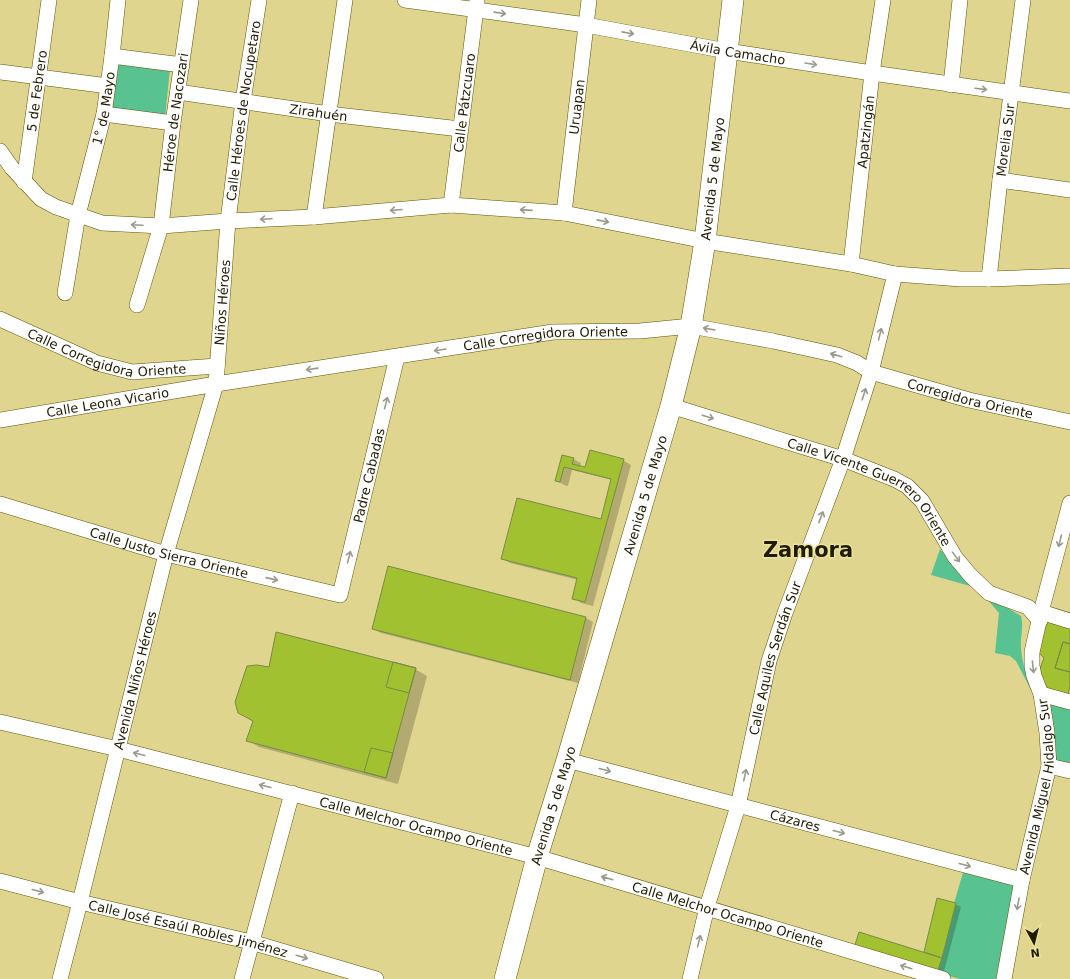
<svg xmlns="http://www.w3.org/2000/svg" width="1070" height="979" font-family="'DejaVu Sans',sans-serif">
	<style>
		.green { fill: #59c291 }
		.shadow { fill: #0003 }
		.building { fill: #a2c130; stroke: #788a49 }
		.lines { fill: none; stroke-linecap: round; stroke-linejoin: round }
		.street-casing { stroke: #5f5503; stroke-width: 16 }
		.secondary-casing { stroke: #5f5503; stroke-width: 22 }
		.street { stroke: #fff; stroke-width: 15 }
		.secondary { stroke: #fff; stroke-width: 21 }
		.oneway { stroke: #9b998c }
		.labels { text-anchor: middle; stroke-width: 3; stroke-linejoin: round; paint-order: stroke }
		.street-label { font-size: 13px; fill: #201c00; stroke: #ece29a }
		.town-label { font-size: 21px; font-weight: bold; fill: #201c00; stroke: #ece29a }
	</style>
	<rect width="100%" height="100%" fill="#dfd58e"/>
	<!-- green -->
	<path class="green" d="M117,60L170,68L165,118L110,108Z
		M940,549L970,586L931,575Z
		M981,592L1021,616C1024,628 1020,637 1021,648C1022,664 1028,678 1032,692L1016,661L1010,656L995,653L999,613Z
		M1041,694L1070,702V760L1067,771L1049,766Z
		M964,869L1015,882L996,979H960L934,972Z"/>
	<!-- shadow -->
	<path class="shadow" d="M563,456L573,459L581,463L580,467L586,468L623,460L631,465L593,606L581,603L574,598L578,580L510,563L503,559L602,520L612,480L572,470L568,486L564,485L557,481Z
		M586,618L593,622L578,683L381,633L373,629Z
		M270,668L415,669L427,676L398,784L259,747L247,740Z
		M938,900L955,904L961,907L942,979L925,954Z"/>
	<!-- building -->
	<path class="building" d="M590,450L624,459L585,602L572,599L577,578L501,559L517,498L601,519L611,479L564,467L560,482L555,481L562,455L574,458L572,464L585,467Z
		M388,566L586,617L570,680L372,629Z
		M1042,620L1070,628V644L1063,642L1055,668L1070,672V686L1067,699L1046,690L1038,674L1044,658L1036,650Z
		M276,632L416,668L386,778L246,741L253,721L238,713L235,702L247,666L257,665L269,667Z
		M1063,642L1070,644V672L1055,668Z
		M393,662L416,668L409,693L386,687Z
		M371,748L393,753L386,778L364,772Z
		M937,898L956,903L942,958L924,952Z
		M859,932L942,958L936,976L853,951Z"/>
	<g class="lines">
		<!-- street casing -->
		<g class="street-casing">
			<g id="street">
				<path id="s1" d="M405,0L586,25L727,51L872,73L1070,101"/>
				<path d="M112,56L182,65"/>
				<path d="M0,72L108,86"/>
				<path d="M951,85L960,0"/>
				<path id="s2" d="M178,92L329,114L460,129"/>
				<path d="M104,114L173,123"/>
				<path d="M0,151L12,168L41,199L56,207L102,223L161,226L228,221L314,217L451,205L564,213L705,241L851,264L895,274L961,279H989L1070,276"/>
				<path d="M1000,180L1070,190"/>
				<path id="s3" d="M24,182L49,0"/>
				<path id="s4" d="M451,205L477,1"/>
				<path id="s5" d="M564,213L589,0"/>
				<path d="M314,217L345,0"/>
				<path id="s6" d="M851,264L872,73L883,0"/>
				<path id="s7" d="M989,279L1000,180L1023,0"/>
				<path id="s8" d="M65,293L78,215L104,114L112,56L118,0"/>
				<path id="s9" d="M137,305L161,226L173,123L191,0"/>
				<path id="s10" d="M0,319L97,363L132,372L217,366"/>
				<path id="s11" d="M671,406L843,459L894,479L907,486L922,501L955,557L970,575L989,593L1028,607L1040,621"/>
				<path id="s12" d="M0,420L216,384L553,332L640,331L691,326L773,341L837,355L857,363L871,372L969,400L1070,422"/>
				<path id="s13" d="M0,504L166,554L340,595L397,357"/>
				<path d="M1041,612L1070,621"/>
				<path d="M1041,694L1070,702"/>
				<path id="s14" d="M0,722L118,749L537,857L943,979"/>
				<path id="s15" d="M567,760L1022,880"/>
				<path d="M1049,766L1070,771"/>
				<path id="s16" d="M0,881L80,902L251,942L376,979"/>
				<path id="s17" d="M60,979L80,902L166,554L216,384L228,221L243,101L259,0"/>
				<path d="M242,979L292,793"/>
				<path id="s18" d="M690,979L707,907L738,806L769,661L785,613L843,459L871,372L895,274"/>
				<path id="s19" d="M1004,979L1022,880L1049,766L1047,733L1041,694L1034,676L1032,666V652L1041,612L1070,503"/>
			</g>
		</g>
		<!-- secondary casing -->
		<g class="secondary-casing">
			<g id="secondary">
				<path id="s20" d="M505,979L537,857L567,760L671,406L691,326L705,241L733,0"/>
			</g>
		</g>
		<!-- street -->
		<use href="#street" class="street"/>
		<!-- secondary -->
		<use href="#secondary" class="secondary"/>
	</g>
	<!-- one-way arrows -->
	<defs><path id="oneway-shaft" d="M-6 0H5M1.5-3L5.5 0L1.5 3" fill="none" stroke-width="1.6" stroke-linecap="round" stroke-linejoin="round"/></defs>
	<g class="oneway">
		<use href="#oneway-shaft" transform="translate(500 13) rotate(8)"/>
		<use href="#oneway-shaft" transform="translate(628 33) rotate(11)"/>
		<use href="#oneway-shaft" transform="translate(811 64) rotate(9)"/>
		<use href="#oneway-shaft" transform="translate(981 89) rotate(7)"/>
		<use href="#oneway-shaft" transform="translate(396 210) rotate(175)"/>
		<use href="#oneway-shaft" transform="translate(526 210) rotate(-176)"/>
		<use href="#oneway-shaft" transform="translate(266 219) rotate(177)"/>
		<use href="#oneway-shaft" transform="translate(603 221) rotate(11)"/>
		<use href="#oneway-shaft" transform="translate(137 225) rotate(-177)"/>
		<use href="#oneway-shaft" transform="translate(709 329) rotate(-170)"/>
		<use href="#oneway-shaft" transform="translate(880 334) rotate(-76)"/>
		<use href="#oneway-shaft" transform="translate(440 350) rotate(171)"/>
		<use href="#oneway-shaft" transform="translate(836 355) rotate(-164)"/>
		<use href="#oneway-shaft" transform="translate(312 369) rotate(172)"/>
		<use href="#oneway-shaft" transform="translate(864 394) rotate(-72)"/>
		<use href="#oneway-shaft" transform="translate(386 403) rotate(-76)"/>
		<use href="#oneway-shaft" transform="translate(708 417) rotate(17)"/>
		<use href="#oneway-shaft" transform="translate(821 517) rotate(-69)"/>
		<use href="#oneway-shaft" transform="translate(1060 541) rotate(104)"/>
		<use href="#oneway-shaft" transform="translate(349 557) rotate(-76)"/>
		<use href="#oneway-shaft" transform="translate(956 557) rotate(54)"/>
		<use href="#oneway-shaft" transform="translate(272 579) rotate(13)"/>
		<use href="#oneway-shaft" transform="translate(1033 667) rotate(84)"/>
		<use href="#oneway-shaft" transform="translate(139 754) rotate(-166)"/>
		<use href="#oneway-shaft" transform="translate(605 770) rotate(15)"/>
		<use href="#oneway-shaft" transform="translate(745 775) rotate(-78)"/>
		<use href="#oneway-shaft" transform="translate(265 786) rotate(-166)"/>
		<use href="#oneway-shaft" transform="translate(839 832) rotate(15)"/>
		<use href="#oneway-shaft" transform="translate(965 865) rotate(15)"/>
		<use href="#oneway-shaft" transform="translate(607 878) rotate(-164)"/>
		<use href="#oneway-shaft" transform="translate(38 891) rotate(15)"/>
		<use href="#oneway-shaft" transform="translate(1018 904) rotate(100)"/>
		<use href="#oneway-shaft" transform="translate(699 941) rotate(-76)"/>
		<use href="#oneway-shaft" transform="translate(302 957) rotate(16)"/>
		<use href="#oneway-shaft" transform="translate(906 967) rotate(-163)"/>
	</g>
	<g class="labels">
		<!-- street labels -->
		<g class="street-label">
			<text dy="5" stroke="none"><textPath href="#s1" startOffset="337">Ávila Camacho</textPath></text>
			<text dy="5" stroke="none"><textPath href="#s3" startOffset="92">5 de Febrero</textPath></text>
			<text dy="5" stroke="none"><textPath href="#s4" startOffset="103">Calle Pátzcuaro</textPath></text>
			<text dy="5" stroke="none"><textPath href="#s5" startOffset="107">Uruapan</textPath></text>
			<text dy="5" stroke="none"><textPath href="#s8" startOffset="189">1° de Mayo</textPath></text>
			<text dy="5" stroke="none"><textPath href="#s17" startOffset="890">Calle Héroes de Nocupetaro</textPath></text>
			<text dy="5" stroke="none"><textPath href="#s2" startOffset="142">Zirahuén</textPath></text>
			<text dy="5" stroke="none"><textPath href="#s9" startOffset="197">Héroe de Nacozari</textPath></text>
			<text dy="5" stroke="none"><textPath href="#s6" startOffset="133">Apatzingán</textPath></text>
			<text dy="5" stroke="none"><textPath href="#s7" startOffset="140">Morelia Sur</textPath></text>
			<text dy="5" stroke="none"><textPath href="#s20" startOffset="828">Avenida 5 de Mayo</textPath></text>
			<text dy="5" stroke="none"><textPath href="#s17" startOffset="697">Niños Héroes</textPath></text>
			<text dy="5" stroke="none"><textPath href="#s12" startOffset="552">Calle Corregidora Oriente</textPath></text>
			<text dy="5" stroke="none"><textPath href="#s10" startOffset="114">Calle Corregidora Oriente</textPath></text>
			<text dy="5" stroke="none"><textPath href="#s12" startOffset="988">Corregidora Oriente</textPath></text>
			<text dy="5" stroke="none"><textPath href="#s12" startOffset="109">Calle Leona Vicario</textPath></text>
			<text dy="5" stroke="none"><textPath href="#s13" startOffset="475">Padre Cabadas</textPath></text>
			<text dy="5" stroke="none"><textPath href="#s20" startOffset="504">Avenida 5 de Mayo</textPath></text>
			<text dy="5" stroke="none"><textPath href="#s11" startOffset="222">Calle Vicente Guerrero Oriente</textPath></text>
			<text dy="5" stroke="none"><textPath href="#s13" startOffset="176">Calle Justo Sierra Oriente</textPath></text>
			<text dy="5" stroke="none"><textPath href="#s18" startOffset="332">Calle Aquiles Serdán Sur</textPath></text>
			<text dy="5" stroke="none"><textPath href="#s17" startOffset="308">Avenida Niños Héroes</textPath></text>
			<text dy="5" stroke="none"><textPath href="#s19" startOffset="196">Avenida Miguel Hidalgo Sur</textPath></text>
			<text dy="5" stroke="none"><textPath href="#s20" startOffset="180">Avenida 5 de Mayo</textPath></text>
			<text dy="5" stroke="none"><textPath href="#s15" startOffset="236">Cázares</textPath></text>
			<text dy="5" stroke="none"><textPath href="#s14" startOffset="429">Calle Melchor Ocampo Oriente</textPath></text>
			<text dy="5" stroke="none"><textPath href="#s14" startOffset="753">Calle Melchor Ocampo Oriente</textPath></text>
			<text dy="5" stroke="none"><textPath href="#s16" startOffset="194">Calle José Esaúl Robles Jiménez</textPath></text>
		</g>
		<!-- town labels -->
		<g class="town-label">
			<text x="808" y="557">Zamora</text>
		</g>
	</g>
	<!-- north arrow -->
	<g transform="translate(1034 943) rotate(173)" stroke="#ece29a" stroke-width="3" paint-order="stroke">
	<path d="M0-3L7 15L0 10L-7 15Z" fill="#201c00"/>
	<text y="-6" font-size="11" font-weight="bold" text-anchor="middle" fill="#201c00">N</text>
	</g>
</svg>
